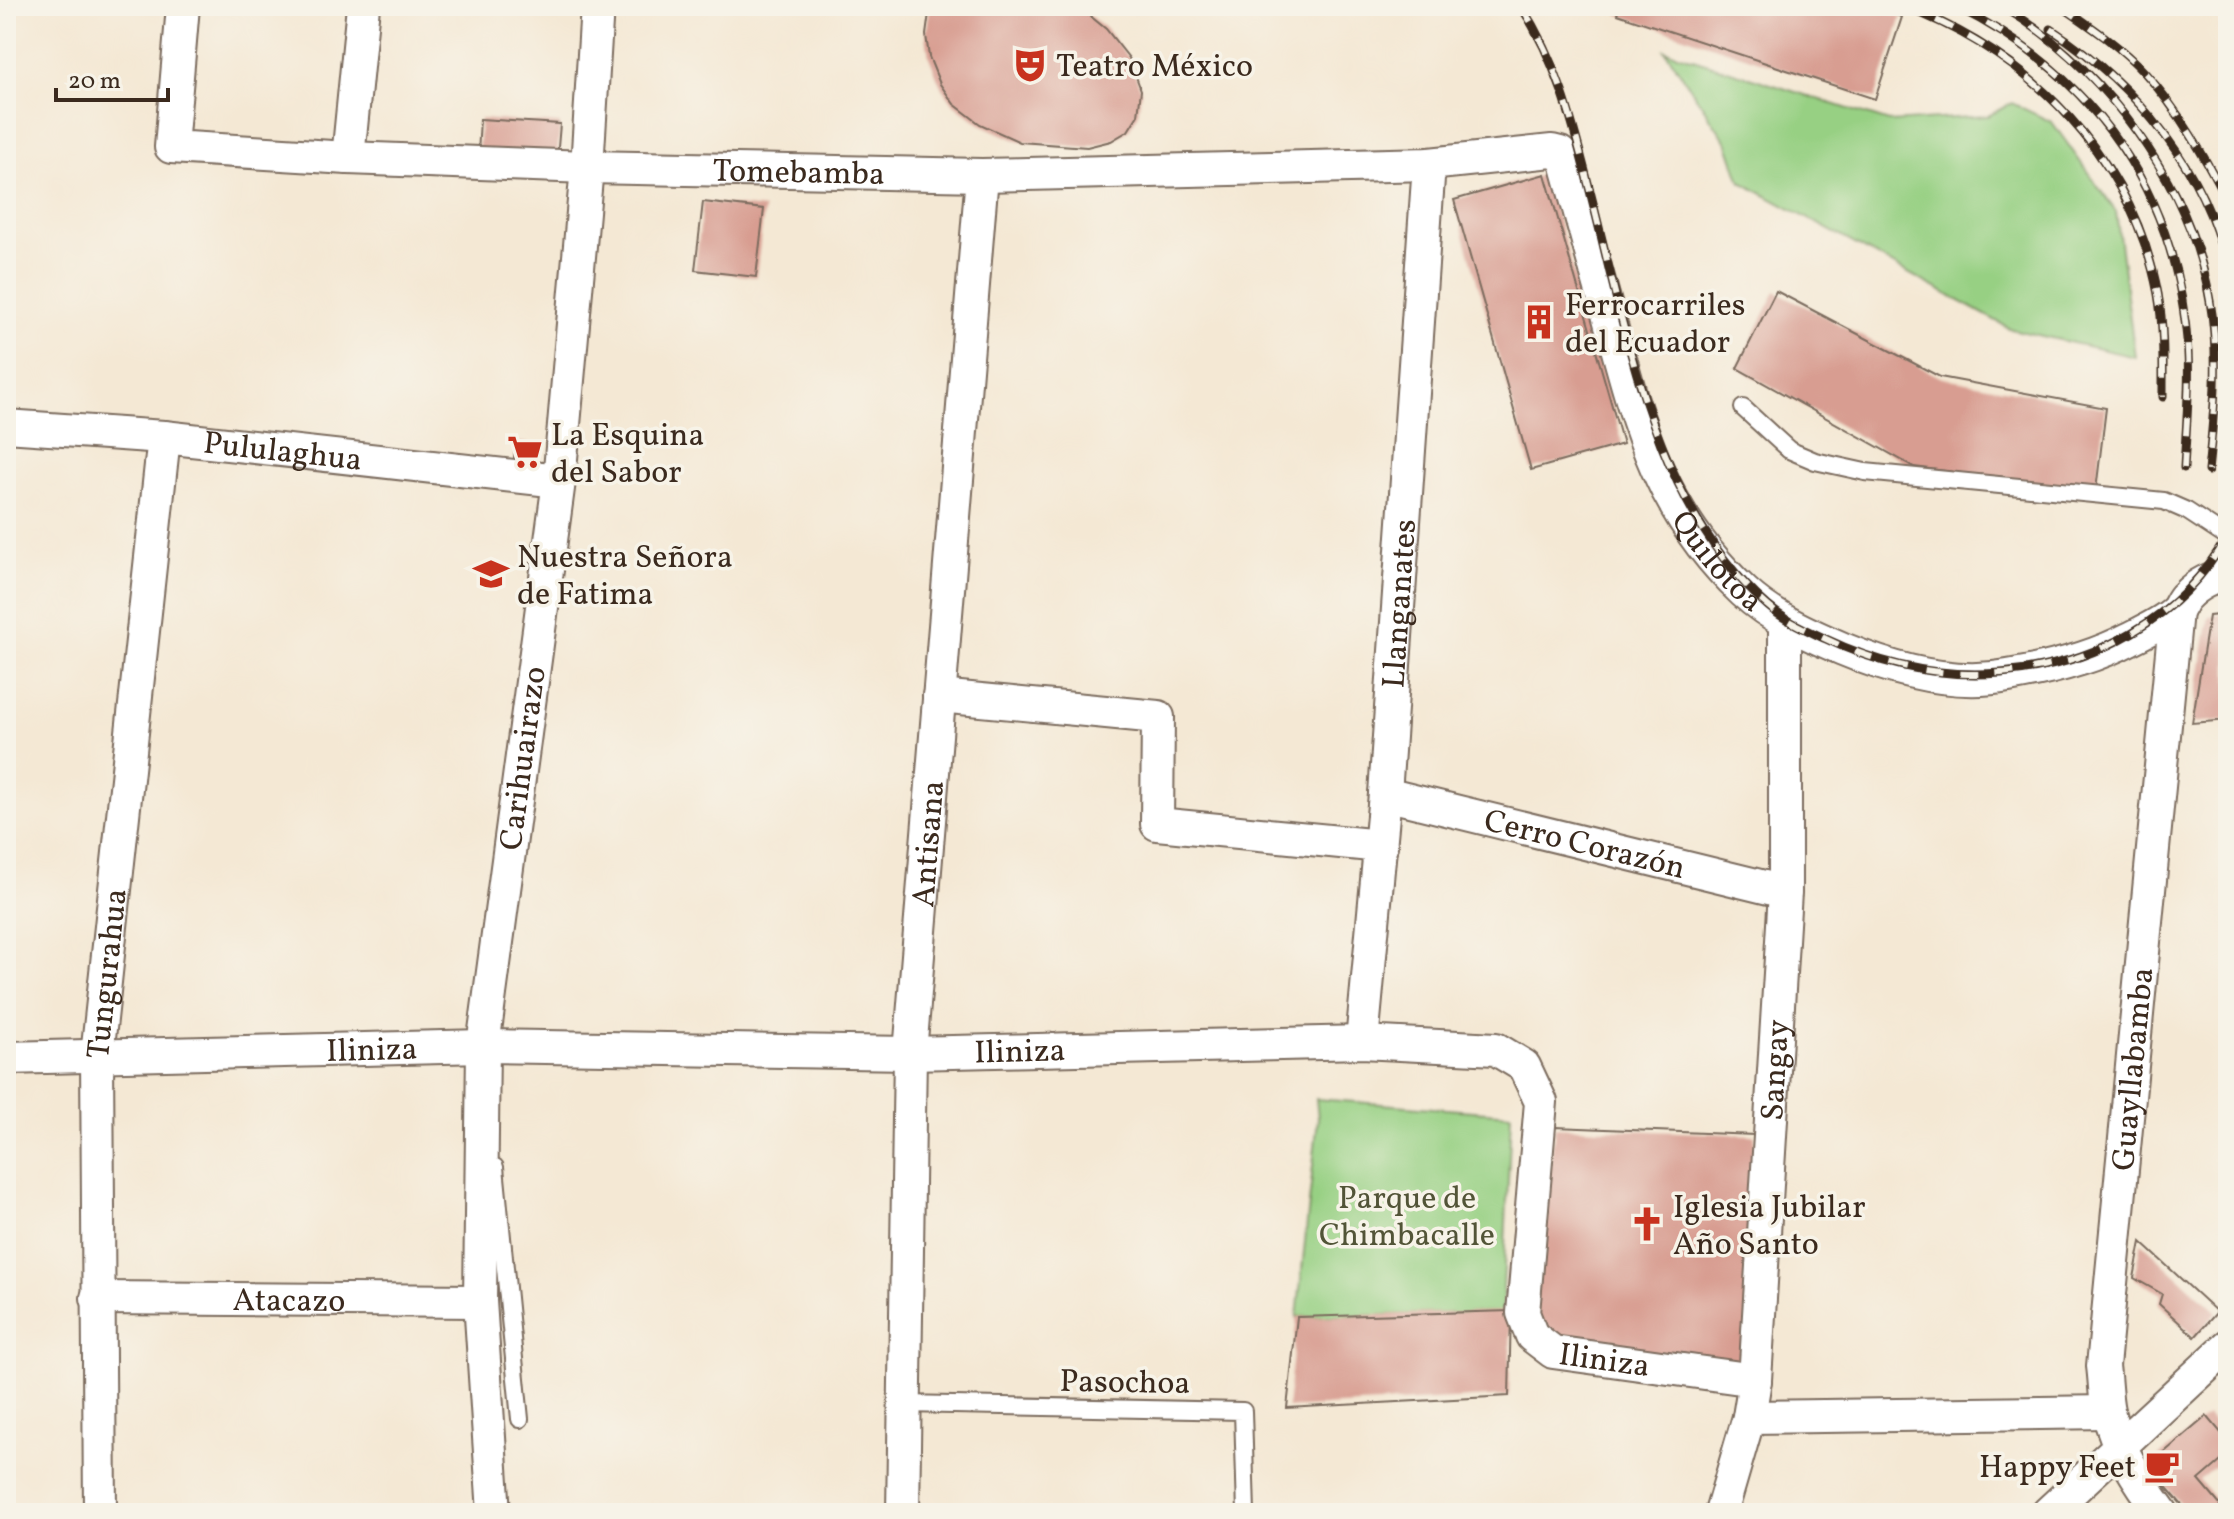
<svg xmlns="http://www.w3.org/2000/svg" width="2234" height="1519" font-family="Vollkorn,serif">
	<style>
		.green { fill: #97d083; stroke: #697d50; stroke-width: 2 }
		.building { fill: #d89d91 }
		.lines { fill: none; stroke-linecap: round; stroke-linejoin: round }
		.lane-casing { stroke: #7c6c5e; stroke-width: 20 }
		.street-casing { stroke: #7c6c5e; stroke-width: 36 }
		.lane { stroke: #fff; stroke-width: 16 }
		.street { stroke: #fff; stroke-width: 32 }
		.rail-casing { stroke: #3b2a1e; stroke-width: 9 }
		.rail { stroke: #f7f3e8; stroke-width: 6; stroke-dasharray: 18; stroke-linecap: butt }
		.labels { text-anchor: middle; stroke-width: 7; stroke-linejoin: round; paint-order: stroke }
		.poi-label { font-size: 32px; fill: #3b2a1e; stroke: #f7f3e8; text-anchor: start }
		.street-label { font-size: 32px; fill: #3b2a1e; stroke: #f7f3e8 }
		.park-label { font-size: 32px; fill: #525437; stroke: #f7f3e8 }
	</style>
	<rect width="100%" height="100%" fill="#f7f3e8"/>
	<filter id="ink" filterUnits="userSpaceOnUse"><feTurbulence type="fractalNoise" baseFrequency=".0125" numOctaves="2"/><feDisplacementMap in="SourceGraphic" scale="16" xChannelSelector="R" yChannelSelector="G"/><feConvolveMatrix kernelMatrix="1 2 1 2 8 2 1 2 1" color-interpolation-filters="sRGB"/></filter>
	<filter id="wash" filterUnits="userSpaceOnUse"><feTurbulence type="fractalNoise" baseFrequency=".006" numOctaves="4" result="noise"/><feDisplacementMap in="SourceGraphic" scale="32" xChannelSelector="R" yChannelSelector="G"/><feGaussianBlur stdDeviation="1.8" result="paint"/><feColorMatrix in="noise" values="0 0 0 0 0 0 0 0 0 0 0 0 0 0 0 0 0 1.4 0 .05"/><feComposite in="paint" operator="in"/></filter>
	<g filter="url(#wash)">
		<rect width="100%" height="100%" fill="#f4e8d4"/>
		<!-- green -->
		<path class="green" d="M1665,50L1889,122L1988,116L2012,103L2052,122L2116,212L2135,357L2011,329L1741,182L1728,144Z
			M1316,1099L1511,1114L1502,1312L1297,1317L1318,1118Z"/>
		<g id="blocks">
			<!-- building -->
			<path class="building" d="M932,6H1078L1106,29L1129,58L1141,90L1138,115L1128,131L1111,141L1087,147L1020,142L980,124L954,104L940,84L929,57L926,35L929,13Z
				M1620,6H1870L1902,17L1875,99L1617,14Z
				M480,119L560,124L557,159L478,154Z
				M1545,174L1623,444L1531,470L1454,200Z
				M703,202L764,209L756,277L695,270Z
				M1776,291L1940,377L2106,408L2096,490L1914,467L1737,368Z
				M516,442L537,445L535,462L514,459Z
				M2228,614V720L2192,723L2209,616Z
				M1555,1127L1755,1135L1745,1368L1554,1344L1532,1312Z
				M2141,1242L2217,1312L2195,1337L2159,1304L2162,1294L2134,1278Z
				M1511,1311L1509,1396L1287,1408L1297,1317Z
				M2207,1416L2228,1441V1455L2199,1480L2221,1506L2214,1513H2189L2148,1466Z"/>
		</g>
	</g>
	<g filter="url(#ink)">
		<use href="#blocks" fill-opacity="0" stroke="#7c6c5e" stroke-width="2"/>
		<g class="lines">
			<!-- lane casing -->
			<g class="lane-casing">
				<path id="lane" d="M1743,408L1789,450L1815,461L1865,472L2164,501L2187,511L2228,538
					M495,1167L520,1419
					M904,1404L1243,1411L1246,1513"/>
			</g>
			<!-- street casing -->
			<g class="street-casing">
				<g id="street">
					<path id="s1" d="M183,6L171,147L348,158L587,167L982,175L1429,164L1552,151L1560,153L1566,162C1581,216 1596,271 1611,325C1639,430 1662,515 1744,592C1772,618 1808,634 1843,649C1893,670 1954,686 2008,676C2050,669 2091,659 2129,639C2143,632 2164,622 2176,611C2180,607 2181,600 2186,596C2196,585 2213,576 2228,575"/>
					<path d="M348,158L363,6"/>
					<path id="s2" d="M6,426L164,437L559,481"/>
					<path d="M939,696L1158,717L1157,824L1381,846"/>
					<path id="s3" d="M1385,794L1785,892"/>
					<path id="s4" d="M1362,1042L1385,794L1429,164"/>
					<path id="s5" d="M6,1058L483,1046L910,1053L1362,1042L1496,1049L1524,1066L1541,1102L1523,1313L1532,1336L1553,1352L1755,1380"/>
					<path id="s6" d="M97,1298L480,1301"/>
					<path d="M1749,1417L2108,1412"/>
					<path id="s7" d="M100,1513L97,1056L164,437"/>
					<path id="s8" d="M494,1513L480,1301L483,1046L559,481L587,167L597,6"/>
					<path id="s9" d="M903,1513L910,1053L982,175"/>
					<path id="s10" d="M1721,1513L1749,1417L1755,1380L1785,892V622"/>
					<path d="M2048,1513L2228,1346"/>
					<path id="s11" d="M2162,1513C2140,1483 2116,1448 2108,1411C2105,1397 2105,1381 2103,1366L2176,611"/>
				</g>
			</g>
			<!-- lane -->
			<use href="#lane" class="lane"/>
			<!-- street -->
			<use href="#street" class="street"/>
			<!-- rail casing -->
			<g class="rail-casing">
				<path id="rail" d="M1521,6C1559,65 1573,124 1590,191C1626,331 1654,507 1768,606C1784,620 1807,630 1826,639C1881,665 1940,678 2001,673C2095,665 2181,619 2228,535
					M1903,6C2031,54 2132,157 2158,294C2164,328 2163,363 2163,397
					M1955,6C2097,76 2178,194 2188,352C2190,391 2186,430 2184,468
					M2002,6C2104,67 2190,182 2210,301C2220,358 2214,414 2208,471
					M2061,6C2090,26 2120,46 2144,72C2179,110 2204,156 2228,202
					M2051,29C2136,85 2209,172 2228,275
					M2226,479L2228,466"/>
			</g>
			<!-- rail -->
			<use href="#rail" class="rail"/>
		</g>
	</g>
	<!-- icons -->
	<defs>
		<g id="theatre-bare" transform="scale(2.76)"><path d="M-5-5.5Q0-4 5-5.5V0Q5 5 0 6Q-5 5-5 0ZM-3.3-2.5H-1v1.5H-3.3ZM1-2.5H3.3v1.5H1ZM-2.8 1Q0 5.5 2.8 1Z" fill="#c8321e" stroke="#f7f3e8" stroke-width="2.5" paint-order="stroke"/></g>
		<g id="building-bare" transform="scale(2.76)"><path d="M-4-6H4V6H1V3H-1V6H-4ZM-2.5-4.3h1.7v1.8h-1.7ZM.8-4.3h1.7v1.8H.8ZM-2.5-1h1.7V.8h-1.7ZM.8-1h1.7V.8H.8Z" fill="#c8321e" stroke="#f7f3e8" stroke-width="2.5" paint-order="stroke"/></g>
		<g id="supermarket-bare" transform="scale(2.76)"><path d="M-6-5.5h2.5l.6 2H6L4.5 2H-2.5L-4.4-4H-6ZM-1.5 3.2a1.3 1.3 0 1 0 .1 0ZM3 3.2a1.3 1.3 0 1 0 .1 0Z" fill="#c8321e" stroke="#f7f3e8" stroke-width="2.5" paint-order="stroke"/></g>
		<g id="school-bare" transform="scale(2.76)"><path d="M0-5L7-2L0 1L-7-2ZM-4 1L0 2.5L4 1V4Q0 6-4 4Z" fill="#c8321e" stroke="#f7f3e8" stroke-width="2.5" paint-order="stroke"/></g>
		<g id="church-bare" transform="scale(2.76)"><path d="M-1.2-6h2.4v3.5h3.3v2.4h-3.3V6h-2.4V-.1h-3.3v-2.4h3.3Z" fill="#c8321e" stroke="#f7f3e8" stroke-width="2.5" paint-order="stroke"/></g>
		<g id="cafe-bare" transform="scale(2.76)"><path d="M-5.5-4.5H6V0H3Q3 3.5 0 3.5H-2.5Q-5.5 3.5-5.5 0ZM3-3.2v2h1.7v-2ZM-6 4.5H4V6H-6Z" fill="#c8321e" stroke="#f7f3e8" stroke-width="2.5" paint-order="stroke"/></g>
	</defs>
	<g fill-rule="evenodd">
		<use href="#theatre-bare" x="1030" y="65"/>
		<use href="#building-bare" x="1539" y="322"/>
		<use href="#supermarket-bare" x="525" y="452"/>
		<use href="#school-bare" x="491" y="574"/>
		<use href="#church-bare" x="1647" y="1224"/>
		<use href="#cafe-bare" x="2162" y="1466"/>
	</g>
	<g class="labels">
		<!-- poi labels -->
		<g class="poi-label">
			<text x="1056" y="76">Teatro México</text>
			<text x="1565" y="315">Ferrocarriles<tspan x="1565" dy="37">del Ecuador</tspan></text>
			<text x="551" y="445">La Esquina<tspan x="551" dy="37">del Sabor</tspan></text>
			<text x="517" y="567">Nuestra Señora<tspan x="517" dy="37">de Fatima</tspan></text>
			<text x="1673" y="1217">Iglesia Jubilar<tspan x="1673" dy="37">Año Santo</tspan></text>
			<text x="2136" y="1477" text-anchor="end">Happy Feet</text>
		</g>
		<!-- street labels -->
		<g class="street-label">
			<text dy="11" stroke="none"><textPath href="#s1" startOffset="770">Tomebamba</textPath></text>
			<text dy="11" stroke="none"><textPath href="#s2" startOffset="278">Pululaghua</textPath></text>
			<text dy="11" stroke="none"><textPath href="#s1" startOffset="1974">Quilotoa</textPath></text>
			<text dy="11" stroke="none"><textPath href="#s4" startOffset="440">Llanganates</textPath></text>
			<text dy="11" stroke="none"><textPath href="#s8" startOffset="758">Carihuairazo</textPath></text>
			<text dy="11" stroke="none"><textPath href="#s9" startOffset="670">Antisana</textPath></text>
			<text dy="11" stroke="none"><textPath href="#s3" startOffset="206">Cerro Corazón</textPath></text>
			<text dy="11" stroke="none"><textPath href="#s7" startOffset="540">Tungurahua</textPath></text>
			<text dy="11" stroke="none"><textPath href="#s5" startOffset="366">Iliniza</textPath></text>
			<text dy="11" stroke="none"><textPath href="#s5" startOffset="1014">Iliniza</textPath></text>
			<text dy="11" stroke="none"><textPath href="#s11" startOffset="460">Guayllabamba</textPath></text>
			<text dy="11" stroke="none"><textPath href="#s10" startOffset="448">Sangay</textPath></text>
			<text dy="11" stroke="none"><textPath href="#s6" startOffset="192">Atacazo</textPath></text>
			<text dy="11" stroke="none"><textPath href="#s5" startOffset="1878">Iliniza</textPath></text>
			<text transform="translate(1125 1381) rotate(1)" y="11">Pasochoa</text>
		</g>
		<!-- park labels -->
		<g class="park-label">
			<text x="1407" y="1208">Parque de<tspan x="1407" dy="37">Chimbacalle</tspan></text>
		</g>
	</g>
	<!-- margin -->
	<rect width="2234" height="1519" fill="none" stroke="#f7f3e8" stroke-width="32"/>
	<!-- scale -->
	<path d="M56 88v12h112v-12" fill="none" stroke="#3b2a1e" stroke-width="4"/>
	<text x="68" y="88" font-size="24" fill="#3b2a1e" stroke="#f7f3e8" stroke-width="6" paint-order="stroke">20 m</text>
</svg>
